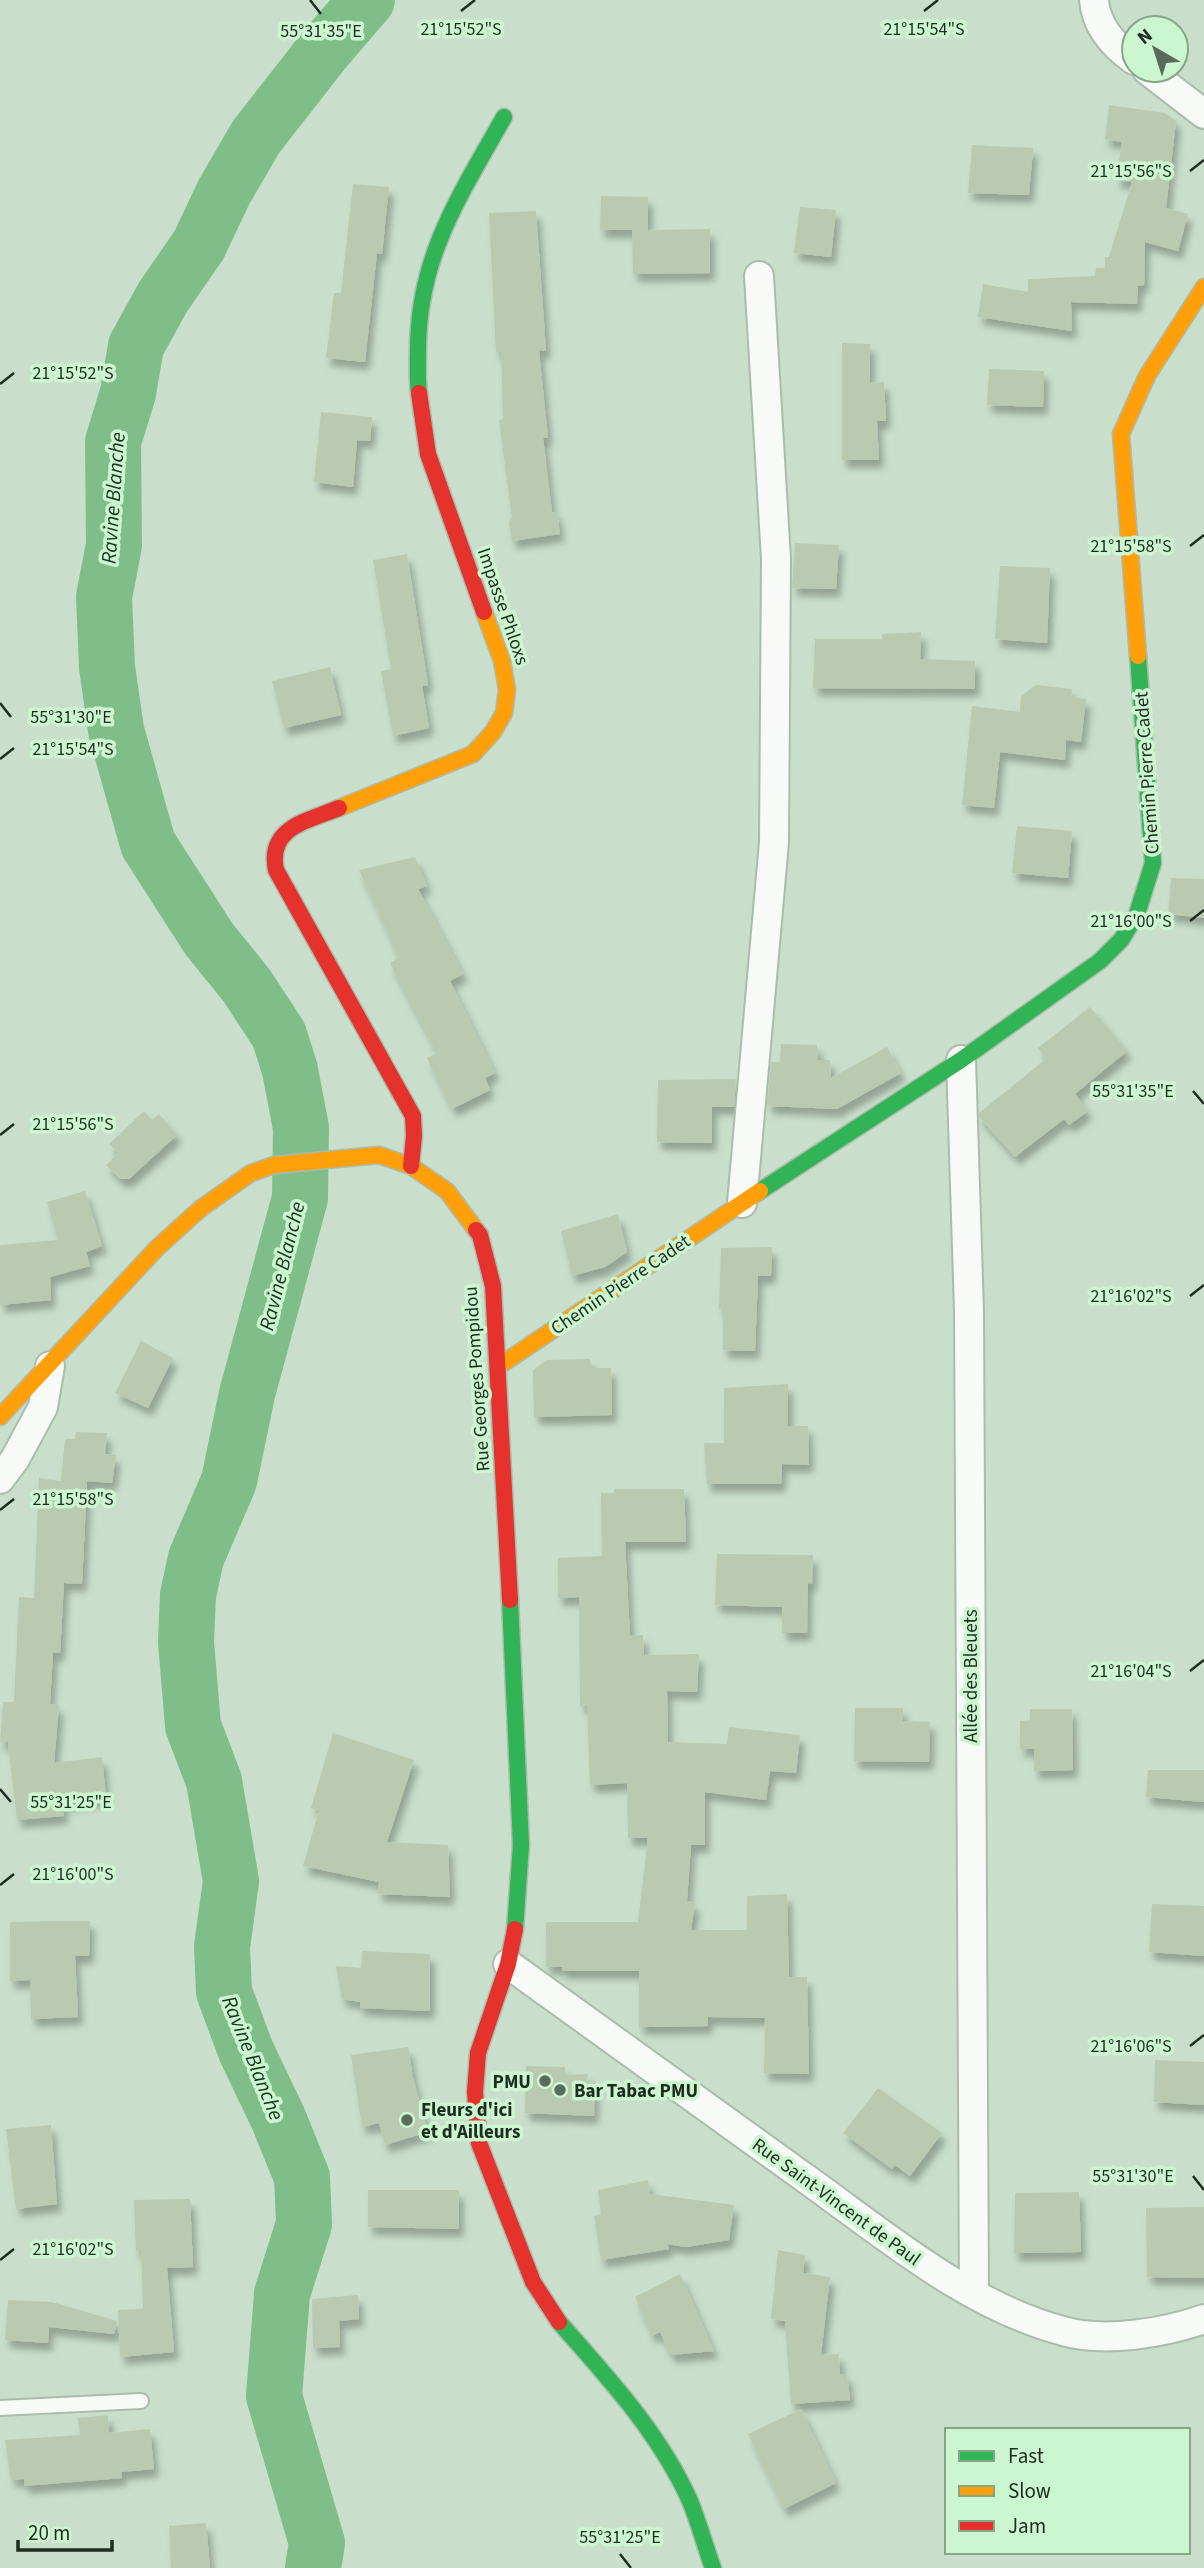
<svg xmlns="http://www.w3.org/2000/svg" width="1204" height="2568" font-family="'Source Sans 3',sans-serif">
	<style>
		.lines { fill: none; stroke-linecap: round; stroke-linejoin: round }
		.river { stroke: #80be89; stroke-width: 56 }
		.building { fill: #b9cab0; filter: url(#shadow) }
		.lane-casing { stroke: #aabcac; stroke-width: 18 }
		.street-casing { stroke: #aabcac; stroke-width: 32 }
		.fast-casing { stroke: #aabcac; stroke-width: 19 }
		.slow-casing { stroke: #aabcac; stroke-width: 19 }
		.jam-casing { stroke: #aabcac; stroke-width: 19 }
		.lane { stroke: #f7faf7; stroke-width: 14 }
		.street { stroke: #f7faf7; stroke-width: 28 }
		.fast { stroke: #30b455; stroke-width: 16 }
		.slow { stroke: #ff9f0a; stroke-width: 16 }
		.jam { stroke: #e5322d; stroke-width: 16 }
		.ticks { fill: none; stroke: #1d2d1f; stroke-width: 2.5 }
		.poi-dot { fill: #596b5b; stroke: #ccf6d0; stroke-width: 2.5 }
		.labels { text-anchor: middle; stroke-width: 7; stroke-linejoin: round; paint-order: stroke }
		.street-label { font-size: 19px; fill: #1d2d1f; stroke: #ccf6d0 }
		.poi-label { font-size: 19px; font-weight: bold; fill: #1d2d1f; stroke: #ccf6d0; text-anchor: start }
		.water-label { font-size: 21px; font-style: italic; fill: #133419; stroke: #ccf6d0 }
		.ticks-label { font-size: 18px; text-anchor: middle; fill: #1d2d1f; stroke: #ccf6d0; stroke-width: 7; stroke-linejoin: round; paint-order: stroke }
	</style>
	<defs>
		<filter id="shadow"><feDropShadow dx="4.5" dy="8" stdDeviation="3.5" flood-color="#0004"/></filter>
	</defs>
	<rect width="100%" height="100%" fill="#c9dfcb"/>
	<g class="lines">
		<!-- river -->
		<path class="river" d="M313,2568L317,2543L274,2396L282,2294L304,2224L302,2177L278,2118L246,2051L224,1992L222,1947L231,1881L214,1781L193,1726L186,1642L188,1595L196,1558L229,1481L247,1394L300,1198L301,1128L290,1070L279,1035L247,986L209,939L148,844L116,730L107,667L104,597L114,545L113,442L128,393L136,346L163,297L199,245L224,192L256,137L324,50L367,0"/>
	</g>
	<!-- building -->
	<path class="building" d="M1109,105L1165,113L1176,121L1166,208L1188,214L1178,251L1145,242L1144,285L1138,286L1137,304L1071,302L1072,331L978,317L983,284L1028,292V279L1095,276L1096,268H1105V257H1109L1132,182L1116,180L1122,142L1105,139Z
		M972,145L1033,148L1029,195L968,193Z
		M353,184L389,187L382,254L377,253L365,362L326,358L334,293H341Z
		M601,196L648,197V230L710,229V273L633,274L632,230H600Z
		M800,207L836,210L831,257L794,253Z
		M536,211L546,350L539,351L548,438H543L552,512L557,513L560,534L512,541L509,522L512,518L499,420L503,419L501,352H496L489,213Z
		M842,343L870,344V383L884,382L886,421H877L879,460H842Z
		M989,369L1044,371L1043,407L987,405Z
		M321,412L372,417L370,441L357,440L353,487L314,482Z
		M795,543L839,545L836,589L792,588Z
		M407,554L428,685L422,686L429,728L393,736L381,671L391,669L373,560Z
		M1000,566L1050,568L1047,643L995,639Z
		M921,632L920,659L975,661V689L813,688L815,639H882V634Z
		M330,667L341,715L284,728L272,681Z
		M1036,685L1072,689L1071,697L1086,699L1081,742L1066,740L1065,760L1000,752L994,808L962,805L972,706L1020,712L1021,696Z
		M1017,826L1072,831L1068,878L1012,873Z
		M415,857L427,886L418,889L463,974L450,981L495,1073L485,1078L490,1090L452,1109L427,1058L436,1054L429,1037L390,963L399,957L359,870Z
		M1171,878L1204,879V918L1168,914Z
		M1090,1007L1127,1051L1075,1094L1088,1111L1069,1125L1064,1119L1015,1157L979,1117V1113L1046,1059L1038,1048Z
		M781,1044L817,1045L818,1060H830L831,1078L887,1047L901,1073L837,1109L767,1106L771,1062H780Z
		M736,1079L734,1107H712V1143L657,1142L658,1080Z
		M144,1111L152,1120L159,1114L177,1135L129,1179H120L106,1165L118,1153L109,1144Z
		M85,1191L102,1246L86,1252L90,1266L50,1277L51,1300L0,1305V1245L58,1240L47,1202Z
		M618,1214L627,1252L605,1267L572,1276L561,1231Z
		M772,1247L771,1276H758L755,1351L723,1350V1308L719,1309L721,1248Z
		M141,1341L173,1358L148,1408L115,1393Z
		M590,1359L591,1368H611L612,1415L534,1417L533,1370L546,1360Z
		M788,1384V1426H808L809,1465L782,1464L781,1484H707L704,1443H724V1388Z
		M76,1432L107,1433L105,1454L116,1455L112,1483L87,1481L82,1584L64,1583L60,1653H53L50,1704L59,1706L54,1763L102,1757L106,1798L62,1803L64,1816L17,1820L8,1742H0L3,1702H14L19,1597L34,1598L39,1478L61,1481L65,1439H75Z
		M614,1489H684L686,1542H625L630,1636L643,1635L644,1655L699,1654L697,1692L667,1691L668,1742L727,1744L729,1727L800,1735L796,1773L770,1771L766,1800L705,1792V1845H691L687,1901L695,1903L691,1930H747V1896L787,1894L789,1977H807L809,2074L764,2073L765,2018L708,2017V2026L639,2027V1971H562V1967H546V1922H638L648,1838H628L627,1783L590,1785L587,1705L580,1706L579,1597L558,1598V1558L602,1556L601,1493H614Z
		M717,1554L813,1555L812,1584L808,1583L807,1633H782V1607L715,1605Z
		M855,1708H903V1721L930,1722L929,1762L854,1761Z
		M1030,1709H1072L1073,1770L1034,1771V1749H1020V1721L1030,1720Z
		M333,1733L414,1760L387,1842L448,1845L450,1897L378,1894L379,1882L303,1866L319,1810L311,1808Z
		M1148,1770H1204V1802L1146,1797Z
		M1152,1904L1204,1906V1956L1149,1952Z
		M63,1921H90L89,1956H75L78,2017L31,2019L30,1980L10,1981V1922Z
		M362,1951L430,1954V2011L360,2008V2002L342,1999L336,1966L361,1968Z
		M408,2047L413,2078L428,2132L385,2145L379,2123L362,2127L351,2055Z
		M1155,2060L1204,2062V2105L1154,2102Z
		M526,2066L565,2067V2075L588,2074L587,2083L595,2082L594,2116L525,2113Z
		M878,2088L942,2133L910,2176L895,2165L892,2169L843,2133Z
		M51,2125L57,2204L16,2209L6,2129Z
		M648,2180L650,2194L734,2205L729,2240L686,2247L667,2244L669,2249L601,2260L594,2216L601,2215L598,2190Z
		M368,2190H459V2229L368,2227Z
		M1079,2192L1081,2252L1014,2253L1015,2193Z
		M190,2199L193,2267L167,2268L174,2352L120,2357L118,2310L143,2309L141,2250L136,2251L134,2200Z
		M1204,2207V2278L1147,2277L1146,2208Z
		M778,2250L805,2255L803,2273L830,2277L821,2355L839,2354L840,2374H847L850,2400L791,2404L785,2321L771,2319Z
		M680,2274L714,2351L671,2355L660,2332L652,2336L635,2297Z
		M358,2295L359,2319L339,2321L340,2347L313,2348L312,2299Z
		M8,2300L52,2302L117,2321L114,2334L49,2327L48,2343L5,2340Z
		M801,2409L836,2483L784,2509L748,2434Z
		M108,2415L109,2433L150,2429L154,2469L121,2472L122,2478L24,2486V2479L11,2480L5,2440L80,2435L78,2418Z
		M206,2523L210,2568H171L169,2526Z"/>
	<g class="lines">
		<!-- lane casing -->
		<g class="lane-casing">
			<path id="lane" d="M0,2408L141,2401"/>
		</g>
		<!-- street casing -->
		<g class="street-casing">
			<path id="street" d="M1094,0C1096,26 1114,46 1134,60
				M1147,70L1204,114
				M961,1060L969,1311L974,2292
				M742,1203L774,842L776,559L759,276
				M0,1479L15,1459L43,1407L50,1366
				M508,1964C607,2036 706,2107 805,2178C885,2235 966,2305 1063,2331C1105,2343 1164,2333 1204,2319"/>
		</g>
		<!-- fast casing -->
		<g class="fast-casing">
			<path id="fast" d="M419,393C417,379 418,364 418,350C418,256 460,196 504,117
				M760,1191L961,1060L1100,961L1121,940L1137,914L1153,863L1138,656
				M510,1600L521,1845L515,1929
				M559,2322C608,2378 659,2432 690,2501C699,2523 705,2546 713,2568"/>
		</g>
		<!-- slow casing -->
		<g class="slow-casing">
			<path id="slow" d="M1138,656L1121,434L1147,376L1204,287
				M339,808L473,754L493,732L504,713L507,690L502,661L484,612
				M499,1366L760,1191
				M0,1417L157,1248L200,1209L251,1173L274,1165L379,1155L411,1166L447,1191L476,1230"/>
		</g>
		<!-- jam casing -->
		<g class="jam-casing">
			<path id="jam" d="M419,393L428,454L484,612
				M339,808C308,821 267,827 276,870L413,1116L414,1136L411,1166
				M476,1230L480,1235L493,1286L510,1600
				M515,1929L508,1964L478,2053L475,2092L479,2143L533,2282L559,2322"/>
		</g>
		<!-- lane -->
		<use href="#lane" class="lane"/>
		<!-- street -->
		<use href="#street" class="street"/>
		<!-- fast -->
		<use href="#fast" class="fast"/>
		<!-- slow -->
		<use href="#slow" class="slow"/>
		<!-- jam -->
		<use href="#jam" class="jam"/>
	</g>
	<!-- ticks -->
	<path class="ticks" d="M310,0L321,14M461,11L475,0M924,11L938,0M1190,171L1204,160M0,384L14,373M1190,546L1204,535M0,703L11,717M0,759L14,748M1190,921L1204,910M1193,1091L1204,1104M0,1135L14,1124M1190,1296L1204,1285M0,1510L14,1499M1190,1671L1204,1660M0,1789L11,1802M0,1885L14,1874M1190,2046L1204,2035M1193,2176L1204,2190M0,2260L14,2249M620,2554L631,2568"/>
	<!-- markers -->
	<g class="poi-dot">
		<circle cx="545" cy="2081" r="7"/>
		<circle cx="560" cy="2090" r="7"/>
		<circle cx="407" cy="2120" r="7"/>
	</g>
	<g class="labels">
		<!-- street labels -->
		<g class="street-label">
			<text transform="translate(504 606) rotate(71)" y="7">Impasse Phloxs</text>
			<text transform="translate(1146 773) rotate(-94)" y="7">Chemin Pierre Cadet</text>
			<text transform="translate(620 1284) rotate(-34)" y="7">Chemin Pierre Cadet</text>
			<text transform="translate(476 1379) rotate(-94)" y="7">Rue Georges Pompidou</text>
			<text transform="translate(970 1676) rotate(-90)" y="7">Allée des Bleuets</text>
			<text transform="translate(837 2201) rotate(36)" y="7">Rue Saint-Vincent de Paul</text>
		</g>
		<!-- poi labels -->
		<g class="poi-label">
			<text x="531" y="2088" text-anchor="end">PMU</text>
			<text x="574" y="2097">Bar Tabac PMU</text>
			<text x="421" y="2116">Fleurs d'ici<tspan x="421" dy="22">et d'Ailleurs</tspan></text>
		</g>
		<!-- water labels -->
		<g class="water-label">
			<text transform="translate(113 498) rotate(-86)" y="7">Ravine Blanche</text>
			<text transform="translate(282 1266) rotate(-76)" y="7">Ravine Blanche</text>
			<text transform="translate(253 2058) rotate(68)" y="7">Ravine Blanche</text>
		</g>
	</g>
	<g class="ticks-label">
		<text x="461" y="35">21°15'52"S</text>
		<text x="924" y="35">21°15'54"S</text>
		<text x="321" y="37">55°31'35"E</text>
		<text x="1131" y="177">21°15'56"S</text>
		<text x="73" y="379">21°15'52"S</text>
		<text x="1131" y="552">21°15'58"S</text>
		<text x="71" y="723">55°31'30"E</text>
		<text x="73" y="755">21°15'54"S</text>
		<text x="1131" y="927">21°16'00"S</text>
		<text x="1133" y="1097">55°31'35"E</text>
		<text x="73" y="1130">21°15'56"S</text>
		<text x="1131" y="1302">21°16'02"S</text>
		<text x="73" y="1505">21°15'58"S</text>
		<text x="1131" y="1677">21°16'04"S</text>
		<text x="71" y="1808">55°31'25"E</text>
		<text x="73" y="1880">21°16'00"S</text>
		<text x="1131" y="2052">21°16'06"S</text>
		<text x="1133" y="2182">55°31'30"E</text>
		<text x="73" y="2255">21°16'02"S</text>
		<text x="620" y="2543">55°31'25"E</text>
	</g>
	<!-- legend -->
	<rect x="945" y="2428" width="245" height="126" fill="#ccf6d0" stroke="#86a689" stroke-width="2"/>
	<rect x="959" y="2451" width="35" height="10" fill="#30b455" stroke="#86a689" stroke-width="2"/>
	<text x="1008" y="2463" font-size="21" fill="#1d2d1f">Fast</text>
	<rect x="959" y="2486" width="35" height="10" fill="#ff9f0a" stroke="#86a689" stroke-width="2"/>
	<text x="1008" y="2498" font-size="21" fill="#1d2d1f">Slow</text>
	<rect x="959" y="2521" width="35" height="10" fill="#e5322d" stroke="#86a689" stroke-width="2"/>
	<text x="1008" y="2533" font-size="21" fill="#1d2d1f">Jam</text>
	<!-- north arrow -->
	<g transform="translate(1155 49) rotate(321)"><circle r="33" fill="#ccf6d0" stroke="#86a689" stroke-width="2"/>
	<path d="M0-5L12 26L0 18L-12 26Z" fill="#596b5b"/>
	<text y="-10" font-size="19" font-weight="bold" text-anchor="middle" fill="#1d2d1f">N</text>
	</g>
	<!-- scale -->
	<path d="M18 2540v10h94v-10" fill="none" stroke="#1d2d1f" stroke-width="3.5"/>
	<text x="28" y="2540" font-size="21" fill="#1d2d1f" stroke="#ccf6d0" stroke-width="5" paint-order="stroke">20 m</text>
</svg>
